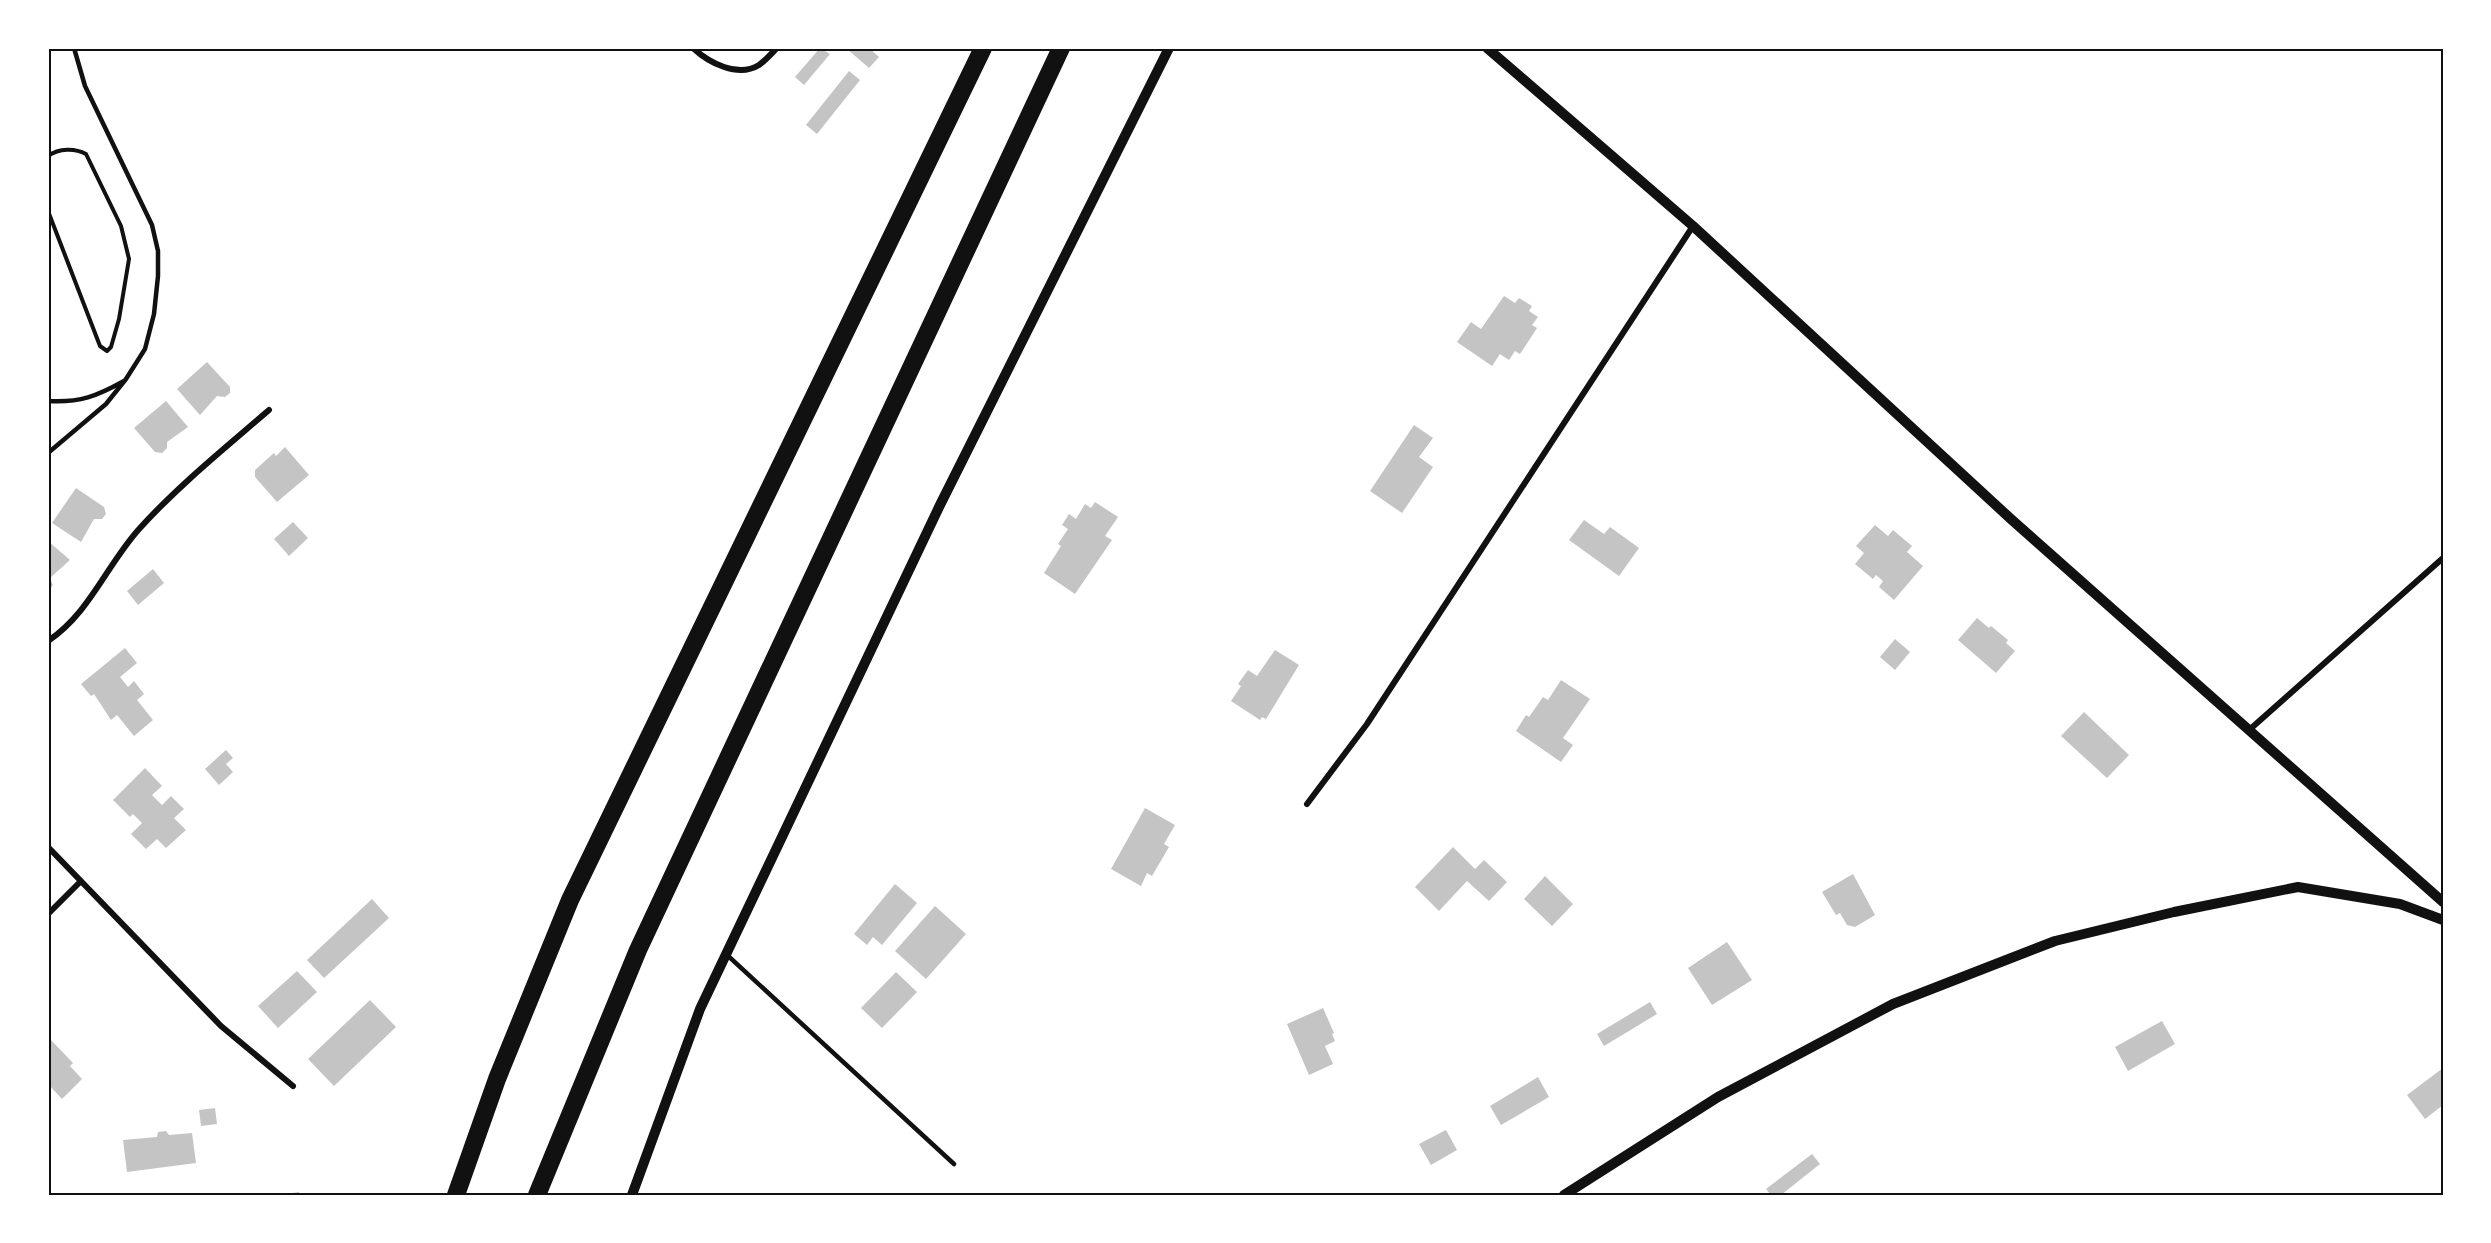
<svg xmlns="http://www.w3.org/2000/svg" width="2491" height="1243" font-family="'Public Sans',sans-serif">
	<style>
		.building { fill: #c4c4c4 }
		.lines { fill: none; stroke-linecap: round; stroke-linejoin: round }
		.path { stroke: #111; stroke-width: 4 }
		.service { stroke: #111; stroke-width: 4.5 }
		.minor { stroke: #111; stroke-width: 6 }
		.tertiary { stroke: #111; stroke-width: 10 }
		.motorway { stroke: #111; stroke-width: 18 }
		.neatline { fill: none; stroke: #111; stroke-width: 2 }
	</style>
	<rect width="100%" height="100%" fill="#fff"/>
	<!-- building -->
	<path class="building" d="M820,48L830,54L804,85L795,77Z
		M846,48H869L879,57L869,68Z
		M849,71L860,80L817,134L806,125Z
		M1504,296L1515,303L1519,298L1532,306L1529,311L1538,317L1532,325L1537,328L1520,354L1515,351L1509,360L1500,354L1492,366L1457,342L1471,322L1481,329Z
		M207,362L230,387V393L225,397L217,396L200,415L177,389Z
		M166,401L188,427L167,442V448L162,453L155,452L134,428Z
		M1414,425L1433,438L1419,457L1433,467L1402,513L1370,491Z
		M285,447L309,475L277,502L255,477V470L274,453L276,456Z
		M76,488L104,507L106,514L102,519H94L81,542L52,523Z
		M1095,502L1118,517L1105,536L1112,540L1075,594L1044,573L1061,546L1058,544L1068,529L1062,525L1069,514L1076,519L1085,504L1091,508Z
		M1584,520L1604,534L1610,527L1639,548L1619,576L1569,540Z
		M293,522L308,538L289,556L274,539Z
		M1875,525L1888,536L1893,530L1912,546L1907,552L1923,566L1894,600L1879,587L1883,581L1876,575L1873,579L1855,564L1864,553L1856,546Z
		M48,541L70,560L50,578L53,585L48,592Z
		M153,569L164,583L138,605L127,591Z
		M1977,618L1989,628L1991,626L2008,640L2006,643L2015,651L1996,673L1958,640Z
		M1895,639L1910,652L1895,670L1880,657Z
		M125,648L137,663L120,677L128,687L134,681L144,694L137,700L153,720L134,736L117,715L111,720L94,694L91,696L81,684Z
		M1275,650L1299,665L1266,719L1262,717L1260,720L1231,701L1241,686L1238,684L1248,670L1257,676Z
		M1561,680L1590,699L1563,738L1573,745L1561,762L1516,731L1526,715L1529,717L1543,697L1548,700Z
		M2084,712L2129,755L2107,778L2061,736Z
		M226,750L233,758L226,764L233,772L219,785L205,769Z
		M145,768L162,786L152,795L162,805L171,796L184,809L174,818L186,830L166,848L157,839L146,849L131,834L142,823L133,814L130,817L113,800Z
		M1145,808L1175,825L1164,844L1169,847L1152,876L1147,873L1141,886L1111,869Z
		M1453,847L1475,869L1484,860L1507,882L1489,901L1467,881L1439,911L1415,887Z
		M1853,874L1875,915L1855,927L1847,925L1840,913L1836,915L1822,892Z
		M1545,876L1573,904L1552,926L1524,899Z
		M895,884L917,903L882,945L873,937L867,945L854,934Z
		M372,899L389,918L324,978L307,960Z
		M935,906L966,934L926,979L895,951Z
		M1727,942L1752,980L1712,1005L1688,968Z
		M297,971L317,992L278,1028L258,1006Z
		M896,972L917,992L882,1028L861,1008Z
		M370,1000L396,1027L334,1086L308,1059Z
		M1650,1002L1657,1014L1604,1046L1597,1034Z
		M1323,1008L1334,1033L1332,1034L1335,1041L1325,1046L1333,1064L1309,1075L1287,1024Z
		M2162,1021L2175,1044L2128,1071L2115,1047Z
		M51,1040L73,1063L70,1066L82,1079L62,1099L48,1084V1041Z
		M2443,1068V1105L2425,1119L2407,1095Z
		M1538,1077L1549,1097L1501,1125L1490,1106Z
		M215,1108L217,1124L201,1126L199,1110Z
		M1446,1130L1457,1150L1431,1165L1419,1144Z
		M166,1131L169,1135L192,1133L196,1163L127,1172L123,1140L157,1137L158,1132Z
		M1812,1154L1820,1164L1781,1195H1771L1766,1189Z
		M299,1192L300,1195H285V1194Z"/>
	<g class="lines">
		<!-- path -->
		<path class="path" d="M48,156C59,148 75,148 86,154L121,226L129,259L119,319L111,347L107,351L100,346L48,211"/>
		<!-- service -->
		<path class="service" d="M48,401C80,403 97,396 124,381
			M48,453L106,404L126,379L145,349L154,314L158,276V251L152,225L85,86L74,48
			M726,954L954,1164"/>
		<!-- minor -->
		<path class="minor" d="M693,48C709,63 738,78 759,65C766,60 772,53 777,48
			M48,641C90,613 107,564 140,528C179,485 225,448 269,410
			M2248,731L2443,558
			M1307,804L1367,724L1693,226
			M48,847L221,1026L293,1086
			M48,914L81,881"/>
		<!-- tertiary -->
		<path class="tertiary" d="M1487,48L1693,226L2012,520L2443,902
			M632,1195L700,1009L940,505L1169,48
			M1564,1195L1718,1097L1893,1004L2055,941L2174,912L2298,887L2400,904L2443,920"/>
		<!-- motorway -->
		<path class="motorway" d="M456,1195L497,1079L570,900L983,48
			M537,1195L638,950L1061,48"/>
	</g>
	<!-- border -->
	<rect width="2491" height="1243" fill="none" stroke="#ffffff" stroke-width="99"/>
	<rect x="50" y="50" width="2392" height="1144" class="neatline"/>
</svg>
